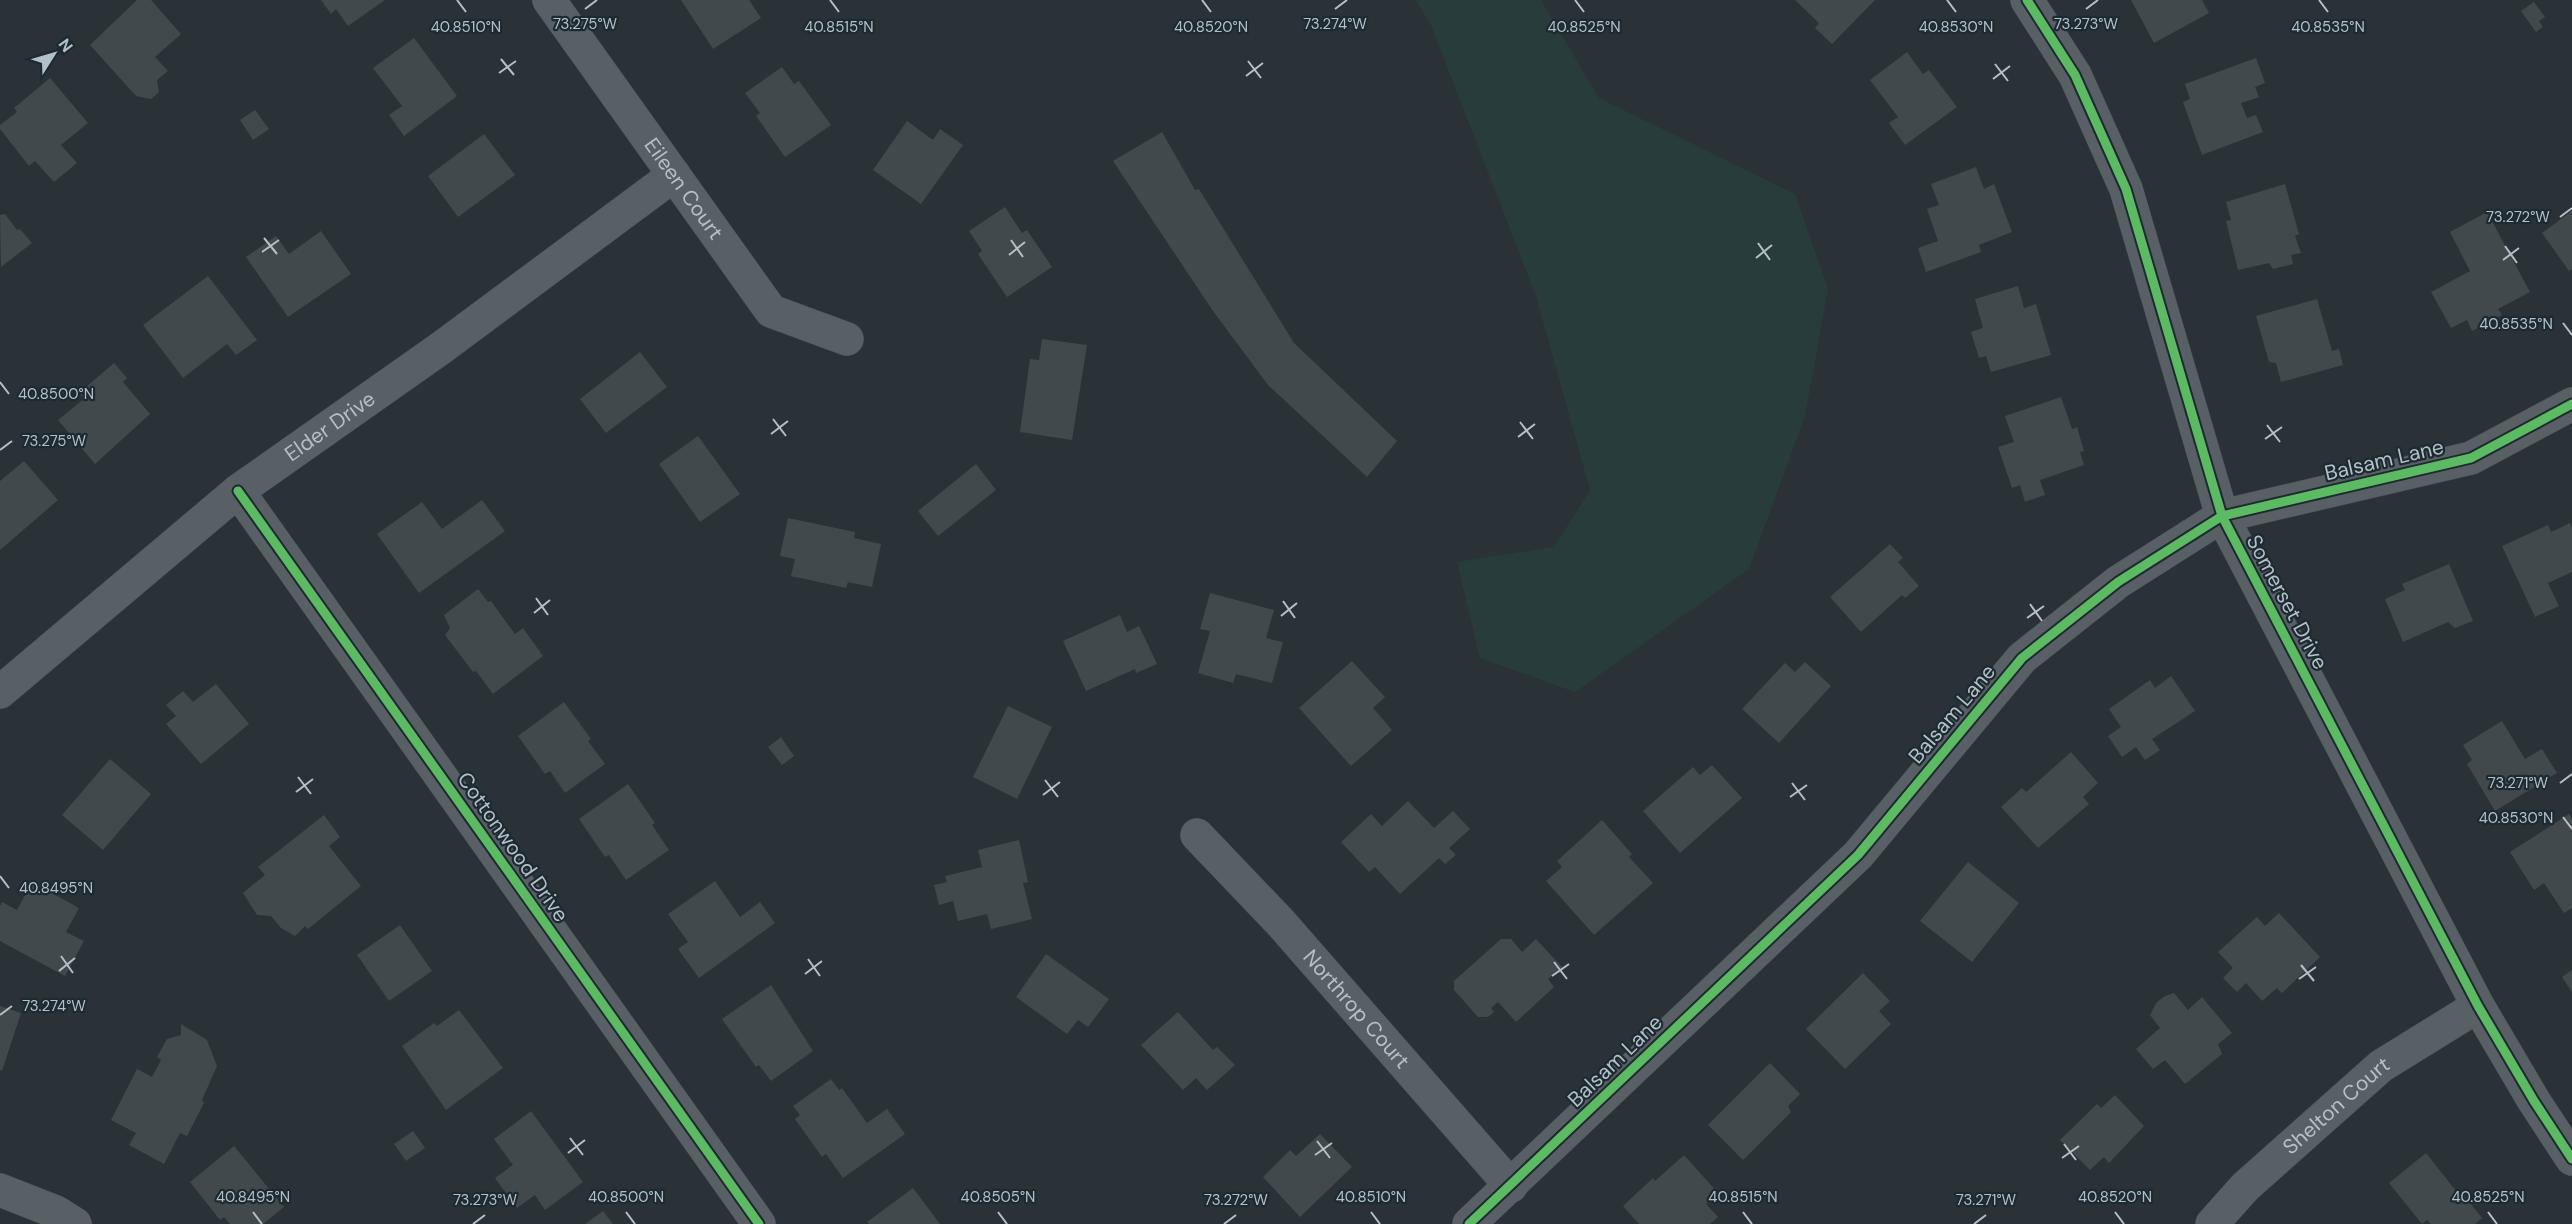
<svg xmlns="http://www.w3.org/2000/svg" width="2572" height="1224" font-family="'DM Sans',sans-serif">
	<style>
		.green { fill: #283d3b }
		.building { fill: #42494d }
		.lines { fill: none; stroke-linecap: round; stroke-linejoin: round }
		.minor-casing { stroke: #484e52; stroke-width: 34 }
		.minor { stroke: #596065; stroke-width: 33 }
		.cycleway-casing { stroke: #1e2a31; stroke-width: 13 }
		.cycleway { stroke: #5cba63; stroke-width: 9 }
		.ticks { fill: none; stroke: #b4c0c7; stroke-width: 2 }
		.labels { text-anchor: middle; stroke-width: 4.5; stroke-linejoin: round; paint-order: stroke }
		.street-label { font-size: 21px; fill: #b4c0c7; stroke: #1e2a31 }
		.ticks-label { font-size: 15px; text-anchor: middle; fill: #b4c0c7; stroke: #1e2a31; stroke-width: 4.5; stroke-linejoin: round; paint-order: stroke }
	</style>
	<rect width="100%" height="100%" fill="#2a3237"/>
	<!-- green -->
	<path class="green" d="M1416,0H1541L1599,98L1795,194L1828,289L1805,416L1749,569L1575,692L1480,658L1457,562L1554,547L1590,490L1536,296L1431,25Z"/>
	<!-- building -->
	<path class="building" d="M137,0H151L181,34L155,57L168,71L157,80L159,92L151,99L136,96L90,45Z
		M321,0H385L348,26L336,9L331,14Z
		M681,0H749L761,18L713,49Z
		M1795,0H1875L1832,44L1815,28L1819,23Z
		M2131,0H2202L2209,13L2154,43Z
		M2534,2L2545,17L2539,21L2543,27L2536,32L2521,11Z
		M414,38L457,96L404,136L389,115L402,106L373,68Z
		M1907,52L1923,74L1929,70L1957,107L1905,145L1889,123L1898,117L1870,80Z
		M2256,58L2265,83L2255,87L2259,97L2241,103L2247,118L2256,115L2263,132L2202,155L2183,102L2190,99L2185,84Z
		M782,67L794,84L799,81L831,125L785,157L756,116L760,113L745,93Z
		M50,78L88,123L61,145L77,163L54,182L35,161L29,166L0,129V125L17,112L14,108Z
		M255,110L269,129L253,140L240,120Z
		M907,121L933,140L940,129L963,145L921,204L873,170Z
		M1162,132L1195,190L1199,189L1294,343L1397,441L1367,477L1268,385L1213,311L1113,161Z
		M484,134L515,175L458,217L428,176Z
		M1976,167L1984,189L1994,184L2012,232L1979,245L1981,252L1926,272L1918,248L1938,241L1927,209L1939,205L1931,184Z
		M2285,184L2299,234L2295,236L2301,253L2291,255L2293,264L2273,269L2269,263L2238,270L2226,221L2231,220L2226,202Z
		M1005,207L1022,233L1027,230L1052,267L1007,297L978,254L982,251L969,231Z
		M2572,211V269L2569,271L2542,233Z
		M2487,212L2530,292L2498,309L2502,315L2472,331L2467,320L2451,328L2431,292L2470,271L2450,232Z
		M5,214L17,230L20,229L32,243L1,267L0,215Z
		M321,231L351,274L288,317L246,257L276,236L289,254Z
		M208,276L257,340L236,355L227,344L183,378L143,325Z
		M2018,286L2024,308L2036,304L2051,355L1991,372L1986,356L1979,358L1971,332L1983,328L1975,299Z
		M2317,299L2332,351L2339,349L2343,365L2281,382L2276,363L2269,362L2256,316Z
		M1042,339L1087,345L1072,440L1020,432L1030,359L1039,360Z
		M640,352L667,387L606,433L580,399Z
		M114,363L127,378L123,382L150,414L95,464L58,420L84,399L79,393Z
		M2061,397L2072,429L2077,427L2084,451L2080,452L2084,465L2040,480L2045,495L2025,502L2020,485L2012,488L1998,447L2014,442L2005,416Z
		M698,436L740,494L700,522L659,464Z
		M24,461L58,500L0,550V481Z
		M976,464L996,490L938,536L918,511Z
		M482,500L505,531L419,593L377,534L422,502L442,529Z
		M788,518L855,532L854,538L881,544L872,587L848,582L846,588L791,576L795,559L780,556Z
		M2570,523L2572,528V572L2548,583L2559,606L2535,617L2502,546L2548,525L2551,532Z
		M1890,544L1903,558L1898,562L1919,586L1905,598L1902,595L1861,632L1830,597Z
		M2449,564L2473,621L2455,628L2448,622L2403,642L2385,599L2405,590L2402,584Z
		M478,589L488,602L491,601L515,634L523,628L543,656L493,694L476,671L473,672L445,635L450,628L444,615Z
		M1210,593L1274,610L1266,638L1283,642L1272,683L1236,674L1233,683L1198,673L1210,631L1200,629Z
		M1120,615L1127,632L1139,626L1157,664L1136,673L1135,669L1086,691L1063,641Z
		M1352,661L1385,697L1373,708L1392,730L1351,766L1299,708Z
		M1805,662L1831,686L1779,743L1742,709L1785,663L1795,672Z
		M2171,676L2195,711L2152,739L2160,750L2145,760L2136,747L2122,757L2108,736L2121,727L2109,709L2150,680L2155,688Z
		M216,684L249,724L201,764L166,724L176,716L166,705L183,691L193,702Z
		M564,702L591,739L588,741L605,764L565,793L550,771L545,774L518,736Z
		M1008,706L1052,727L1017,799L973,777Z
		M2502,721L2525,759L2542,749L2557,773L2495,811L2467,764L2472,760L2463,745Z
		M781,737L794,756L782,765L768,747Z
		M2071,752L2098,783L2083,797L2089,804L2038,848L2001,807L2022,788L2026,792Z
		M110,759L151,794L103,850L62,815Z
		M1712,765L1742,798L1680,853L1643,811L1693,767L1700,775Z
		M628,784L655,823L652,825L669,850L626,880L609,855L605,857L579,819Z
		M1408,801L1434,828L1453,811L1470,829L1449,848L1456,855L1445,864L1439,858L1400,894L1375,867L1369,872L1341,842L1371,814L1382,826Z
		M2569,814L2572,818V908L2564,913L2544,883L2534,890L2510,852Z
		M324,815L340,837L329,846L361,886L308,929L305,926L295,936L281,928L271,916L257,915L243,893L265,875L258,867Z
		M1602,820L1632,854L1629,857L1653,883L1594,935L1546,881L1562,867L1557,861Z
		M1019,840L1028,882L1023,883L1032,919L991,929L987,914L958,921L953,901L939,905L934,885L947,882L945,876L982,867L978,850Z
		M1968,862L2019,903L1972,962L1920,921Z
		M715,881L740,917L760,902L775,923L699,978L678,949L688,942L668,914Z
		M32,882L79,908L66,932L84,941L65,976L0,941V906L2,902L17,910Z
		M2279,913L2320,957L2282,993L2277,988L2262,1001L2246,983L2237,992L2223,978L2233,968L2218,952L2257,917L2265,926Z
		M400,925L432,971L389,1001L357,955Z
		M1501,939H1511L1522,952L1536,939L1562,967L1548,979L1554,987L1516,1022L1498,1002L1491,1008L1494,1012L1488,1017H1478L1454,990V981Z
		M1046,954L1109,999L1088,1027L1078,1020L1067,1034L1016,997Z
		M2572,970V992L2562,977Z
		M1863,973L1890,1001L1879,1011L1891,1024L1845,1069L1806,1029Z
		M771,985L813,1051L771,1081L759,1065L756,1067L722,1019Z
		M2174,993L2188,1010L2202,997L2232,1033L2218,1044L2222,1054L2185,1084L2165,1060L2153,1069L2136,1049L2160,1028L2150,1015L2156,1003L2165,996Z
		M0,1006L21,1013L2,1071L0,1070Z
		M459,1010L503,1068L446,1110L402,1046L434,1023L437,1026Z
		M1178,1012L1213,1050L1217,1047L1235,1065L1207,1090L1196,1078L1183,1090L1141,1045Z
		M181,1024L207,1040L217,1066L202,1100L204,1103L187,1136L180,1133L164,1164L129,1145L136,1133L111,1120L137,1069L152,1077L161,1060L157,1057L167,1039L181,1035Z
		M1770,1063L1800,1094L1788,1106L1791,1112L1743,1160L1708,1125Z
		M831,1079L839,1090L842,1088L867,1123L887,1109L905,1134L843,1178L826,1154L822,1157L795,1119L800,1115L793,1106Z
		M2115,1095L2144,1126L2109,1163L2104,1157L2090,1170L2060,1140L2097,1104L2101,1108Z
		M531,1111L583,1182L545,1210L535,1195L517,1208L495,1178L513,1165L494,1139Z
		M413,1131L425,1148L406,1161L394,1144Z
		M1320,1134L1352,1167L1300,1217L1263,1177L1290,1150L1296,1156Z
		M234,1146L284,1207L263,1224H230L224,1217L220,1220L190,1182Z
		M2426,1153L2460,1196L2463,1194L2482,1218L2475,1224H2431L2427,1220L2422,1224L2389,1183Z
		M1684,1155L1718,1193L1706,1204L1718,1217L1710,1224H1639L1623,1206L1653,1178L1655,1181Z
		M913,1188L940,1224H869L867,1222Z
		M603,1211L613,1224H585Z"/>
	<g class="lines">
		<!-- minor casing -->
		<g class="minor-casing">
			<g id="minor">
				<path id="s1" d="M549,0L771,311L847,339"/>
				<path d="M2027,0L2075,75L2126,189L2222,516L2478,1006L2534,1101L2572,1159"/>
				<path d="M238,491L759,1224"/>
				<path id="s2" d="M0,692L238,491L441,348L674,175"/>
				<path id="s3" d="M1197,835L1281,923L1511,1186"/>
				<path d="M0,1190L56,1212L75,1224"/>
				<path d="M1469,1224L1858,855L2022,658L2118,582L2222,516L2471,458L2572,404"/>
				<path id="s4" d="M2212,1224L2245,1187L2381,1066L2478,1006"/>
			</g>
		</g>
		<!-- minor -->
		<use href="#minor" class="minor"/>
		<!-- cycleway casing -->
		<g class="cycleway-casing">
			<path id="cycleway" d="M2027,0L2075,75L2126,189L2222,516L2478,1006L2534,1101L2572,1159
				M238,491L759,1224
				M1469,1224L1858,855L2022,658L2118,582L2222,516L2471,458L2572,404"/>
		</g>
		<!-- cycleway -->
		<use href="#cycleway" class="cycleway"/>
	</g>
	<!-- ticks -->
	<path class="ticks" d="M457,0L466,12M830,0L839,12M1202,0L1211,12M1575,0L1584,12M1947,0L1956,12M2319,0L2328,12M585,9L597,0M1335,9L1347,0M2086,9L2098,0M501,59L514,75M1248,61L1261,78M1995,64L2008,81M499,73L516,61M1246,76L1263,63M1993,79L2010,66M2560,217L2572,208M264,238L277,254M1011,240L1023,257M1758,243L1770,260M2505,246L2517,263M262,252L279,240M1009,255L1025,242M1756,258L1772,245M2503,260L2519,248M2563,323L2572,335M0,382L9,394M773,419L786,436M1520,422L1533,439M2267,425L2280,442M771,434L788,421M1518,437L1535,424M2265,439L2282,427M0,450L12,441M536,598L548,615M1283,601L1295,618M2030,604L2042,621M534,613L550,600M1281,616L1297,603M2027,618L2044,606M298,777L311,794M1045,780L1058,797M1792,783L1805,800M2560,783L2572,774M296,792L313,779M1043,795L1060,782M1790,797L1807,785M2563,817L2572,829M0,876L9,888M61,956L73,973M808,959L820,976M1554,962L1567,979M2301,965L2314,981M59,971L75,958M805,974L822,961M1552,976L1569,964M2299,979L2316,967M0,1015L12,1006M570,1138L583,1155M1317,1141L1330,1158M2064,1144L2076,1160M568,1153L585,1140M1315,1155L1332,1143M2062,1158L2079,1146M253,1212L262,1224M626,1212L635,1224M998,1212L1007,1224M1371,1212L1380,1224M1743,1212L1752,1224M2115,1212L2124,1224M2488,1212L2497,1224M473,1224L485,1215M1224,1224L1236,1215M1974,1224L1986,1215"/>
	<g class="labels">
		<!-- street labels -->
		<g class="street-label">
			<text dy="7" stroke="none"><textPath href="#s1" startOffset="232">Eileen Court</textPath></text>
			<text dy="7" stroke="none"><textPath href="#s2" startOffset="424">Elder Drive</textPath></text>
			<text transform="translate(2384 460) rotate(-13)" y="7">Balsam Lane</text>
			<text transform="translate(2287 602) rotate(62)" y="7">Somerset Drive</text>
			<text transform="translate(1952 714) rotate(-50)" y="7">Balsam Lane</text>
			<text transform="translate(513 847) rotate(55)" y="7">Cottonwood Drive</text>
			<text dy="7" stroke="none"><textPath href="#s3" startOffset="236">Northrop Court</textPath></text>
			<text transform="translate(1615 1061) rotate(-44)" y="7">Balsam Lane</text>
			<text dy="7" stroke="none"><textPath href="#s4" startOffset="172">Shelton Court</textPath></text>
		</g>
	</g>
	<g class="ticks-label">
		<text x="585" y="29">73.275°W</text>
		<text x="2086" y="29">73.273°W</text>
		<text x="1335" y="29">73.274°W</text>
		<text x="466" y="32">40.8510°N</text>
		<text x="839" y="32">40.8515°N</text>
		<text x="1211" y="32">40.8520°N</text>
		<text x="1584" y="32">40.8525°N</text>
		<text x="1956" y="32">40.8530°N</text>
		<text x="2328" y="32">40.8535°N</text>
		<text x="2518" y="222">73.272°W</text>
		<text x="2516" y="329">40.8535°N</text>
		<text x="56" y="399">40.8500°N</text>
		<text x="54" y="446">73.275°W</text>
		<text x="2518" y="788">73.271°W</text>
		<text x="2516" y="823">40.8530°N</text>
		<text x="56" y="893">40.8495°N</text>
		<text x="54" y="1011">73.274°W</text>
		<text x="253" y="1202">40.8495°N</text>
		<text x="626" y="1202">40.8500°N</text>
		<text x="998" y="1202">40.8505°N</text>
		<text x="1371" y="1202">40.8510°N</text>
		<text x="1743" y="1202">40.8515°N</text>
		<text x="2115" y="1202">40.8520°N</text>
		<text x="2488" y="1202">40.8525°N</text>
		<text x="485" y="1205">73.273°W</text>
		<text x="1236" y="1205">73.272°W</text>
		<text x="1986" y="1205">73.271°W</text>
	</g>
	<!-- north arrow -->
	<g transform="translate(54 54) rotate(53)" stroke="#1e2a31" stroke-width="4.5" paint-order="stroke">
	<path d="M0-4.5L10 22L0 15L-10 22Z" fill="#b4c0c7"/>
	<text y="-9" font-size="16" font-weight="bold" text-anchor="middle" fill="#b4c0c7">N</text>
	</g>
</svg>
